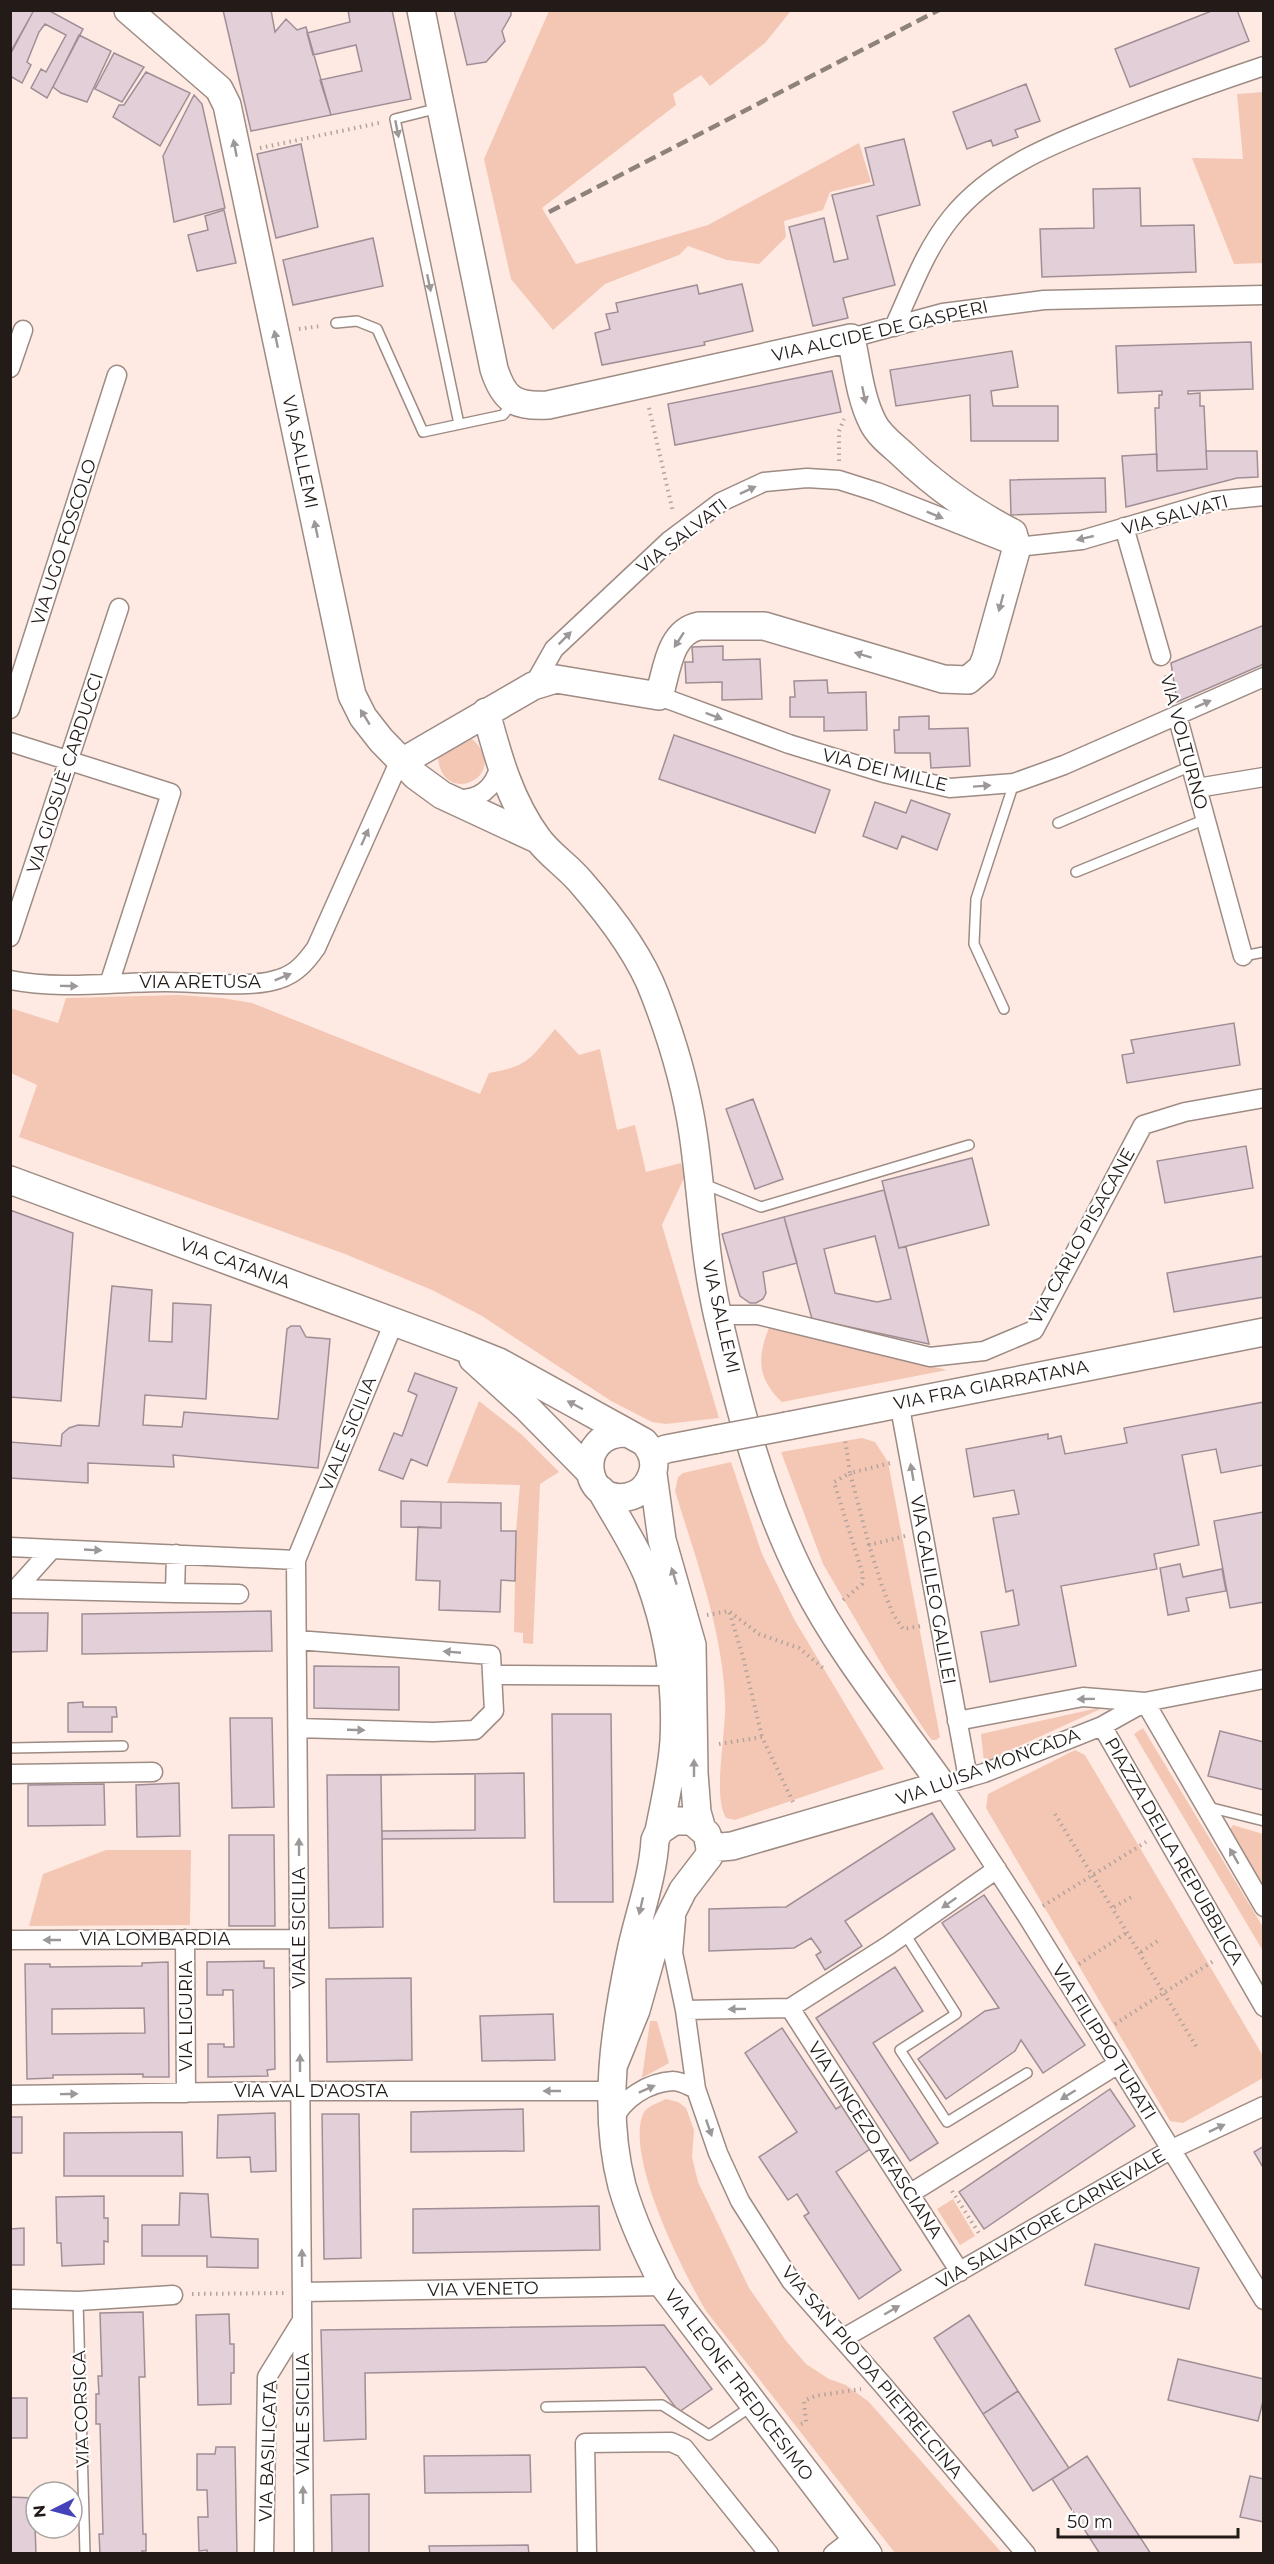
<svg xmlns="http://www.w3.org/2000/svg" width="1274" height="2564" font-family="Montserrat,sans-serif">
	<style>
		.green { fill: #f4c7b4 }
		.building { fill: #e2cfd7; stroke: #a08e96; stroke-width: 1.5; fill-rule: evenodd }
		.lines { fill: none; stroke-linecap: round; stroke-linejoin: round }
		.lane-casing { stroke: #9d8b84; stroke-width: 12 }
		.street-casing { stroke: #9d8b84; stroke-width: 21 }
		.secondary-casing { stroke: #9d8b84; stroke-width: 30 }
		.path { stroke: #b3a39d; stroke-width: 4; stroke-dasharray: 1.5 4.5; stroke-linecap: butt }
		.lane { stroke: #fff; stroke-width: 9 }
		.street { stroke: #fff; stroke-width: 18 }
		.secondary { stroke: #fff; stroke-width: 27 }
		.rail { stroke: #8f817c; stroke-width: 4.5; stroke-dasharray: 12 6; stroke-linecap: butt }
		.secondary-bridge-casing { stroke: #9d8b84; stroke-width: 30; stroke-linecap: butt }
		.secondary-bridge { stroke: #fff; stroke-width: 27 }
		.oneway { fill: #9c9897 }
		.labels { text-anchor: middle; stroke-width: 4.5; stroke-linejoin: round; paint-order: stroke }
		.street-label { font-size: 18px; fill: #221b18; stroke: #fff }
	</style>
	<rect width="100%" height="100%" fill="#feeae2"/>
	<!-- green -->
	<path class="green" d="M549,11L790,12L765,43L710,86L701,75L673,94L676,105L542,208L576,264L708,225L859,143L871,182L830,192L823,210L784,221L786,237L759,264L727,260L688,246L679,255L605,284L553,330L511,279L484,159Z
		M1263,92V263L1234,264L1192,158L1243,159L1237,94Z
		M472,739C513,775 443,809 438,758Z
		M179,995L222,998L252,1003L480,1094L489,1073C529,1066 530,1059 555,1029L579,1055L600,1049L617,1130L635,1125L646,1172L681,1163L685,1176L662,1225L719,1418L666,1424L652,1422L611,1401L482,1316L432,1290L345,1254L19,1137L37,1085L11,1073L10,1008L58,1023L66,998Z
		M769,1328L947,1370L782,1402C757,1379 757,1357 769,1328Z
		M479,1401L521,1434L559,1472L540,1484L533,1644L523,1643V1633L514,1632L516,1531L520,1485L447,1483Z
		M862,1438L875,1442L888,1462L940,1737L936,1740H932L927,1734L885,1670L823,1564L781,1452Z
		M731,1462L762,1554L794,1619L884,1769L735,1820L726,1818C712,1796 727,1730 725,1700C722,1628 696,1560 675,1491L678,1477L683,1473Z
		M1107,1706L984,1762L981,1734Z
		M1143,1728L1263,1927V1951L1134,1734Z
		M1075,1750L1085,1755L1263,2056V2078L1183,2123L1170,2121L986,1808L988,1794Z
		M1233,1825L1263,1834V1889L1230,1829Z
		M106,1850H191L190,1925L29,1926L43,1874Z
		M650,2021H657L669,2063L642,2078Z
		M666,2099L678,2102L686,2108L694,2130L692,2157L698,2182L749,2288L787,2342L806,2364L829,2379L846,2385L869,2402L1002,2553H895L706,2311C683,2272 625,2157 643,2114C647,2106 658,2103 666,2099Z
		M953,2199L975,2236L960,2245L937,2209Z"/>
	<!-- building -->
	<path class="building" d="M10,10H34L10,53Z
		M34,10H48L83,29L47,98L31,88L41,69L46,72L66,35L45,24L39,32L27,62L31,65L22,83L10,76V55Z
		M223,10H271L275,32L286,19L297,30L306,27L331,115L251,131Z
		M348,10H392L411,99L331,115L320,80L362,71L356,45L313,55L307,33L350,22Z
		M454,10H511V15L502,31L505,41L486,62L467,65Z
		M1214,10H1237L1249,41L1130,87L1115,49Z
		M79,35L111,51L87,102L61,93L53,87Z
		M114,53L144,67L122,102L95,89Z
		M146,72L190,93L160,146L113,117L119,105H124Z
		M1026,84L1040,121L1015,130L1018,137L993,146L991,140L967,149L953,112Z
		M194,95L202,104L225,208L174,222L163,156Z
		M904,139L920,205L877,216L895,285L843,298L848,318L813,326L789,227L824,218L834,262L848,259L832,195L874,185L865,148Z
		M301,144L318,227L276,238L257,154Z
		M1140,188L1141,226L1194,225L1196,272L1042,277L1040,229L1094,228L1093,189Z
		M224,210L236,263L197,271L188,235L208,230L205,216Z
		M373,238L383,286L293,305L283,260Z
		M742,284L753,331L704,342L705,345L602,365L595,333L610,329L606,314L618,312L616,303L697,285L699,294Z
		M1251,342L1253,389L1188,391V394L1200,393V406H1204L1207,469L1157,471L1155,408H1159V395H1162V391L1118,393L1116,346Z
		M1012,351L1018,387L991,391L993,406H1058V441H971L970,395L896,406L890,370Z
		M832,371L841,412L675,445L668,404Z
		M1206,451H1257L1258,477L1237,478L1126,507L1122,456L1157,454V471L1207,469Z
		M1105,478L1106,512L1011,515L1010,480Z
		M1264,625V664L1177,702L1171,663Z
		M723,646V660L760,659L762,699L722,700V682L686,683L685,662H693L692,647Z
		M827,680L828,693L866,692L867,730L824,731V717H790V697H795L794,681Z
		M929,716V729L968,728L970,766L931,768L930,753H895L894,730H899V717Z
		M674,735L830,790L815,833L659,779Z
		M911,800L950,814L937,850L902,836L897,849L863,836L875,802L906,813Z
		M1234,1023L1240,1065L1127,1083L1122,1055L1134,1053L1131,1040Z
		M753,1099L783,1179L755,1189L726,1109Z
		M1246,1146L1253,1188L1165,1203L1157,1161Z
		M972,1158L989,1225L899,1248L882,1181Z
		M884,1190L899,1248L906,1247L929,1344L812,1319L784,1217ZM875,1236L891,1299L877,1302L835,1293L824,1249Z
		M10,1210L73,1233L61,1401L10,1397Z
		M784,1217L797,1263L763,1272L766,1293L763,1299L756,1303H750L740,1296L738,1290L722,1234Z
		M1264,1256V1297L1174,1312L1167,1273Z
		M112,1286L152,1290L149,1341L172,1342L173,1303L211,1305L206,1399L145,1395L143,1425L182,1427L184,1412L278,1419L287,1329L291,1326H300L306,1337L330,1339L318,1468L173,1455L174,1467L88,1463V1483L10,1478V1442L61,1446L62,1434L69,1428L78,1425L99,1426Z
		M415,1373L457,1388L427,1466L411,1459L403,1479L379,1470L394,1433L402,1436L417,1395L408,1391Z
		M1264,1402V1465L1221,1473L1216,1449L1182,1455L1199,1545L1154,1554L1157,1569L1061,1586L1076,1666L990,1682L981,1632L1019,1625L1013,1590L1006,1592L993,1518L1019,1514L1014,1490L974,1497L966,1449L1048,1434V1439L1061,1436L1065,1454L1127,1443L1124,1428Z
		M401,1501L441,1502V1528L401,1527Z
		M441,1502L501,1503V1531H516L515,1581L501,1580L500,1612L439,1610L440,1581L416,1580L418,1527L441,1528Z
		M1264,1512V1602L1230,1608L1214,1521Z
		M1180,1564L1183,1577L1222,1569L1226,1591L1186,1598L1189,1611L1168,1615L1160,1568Z
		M271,1611L272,1651L82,1654V1614Z
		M10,1613H48L47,1651L10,1652Z
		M314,1666L399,1667V1710L314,1708Z
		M83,1702V1707H116L117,1717H112V1732H68V1703Z
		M552,1714H611L613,1902H554Z
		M230,1718H272L274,1807L232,1808Z
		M1220,1731L1264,1742V1790L1208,1776Z
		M524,1773L525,1838L382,1839L381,1775Z
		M475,1774V1830L382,1831L383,1927L329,1928L327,1775Z
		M179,1783L180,1836L137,1837L136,1785Z
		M104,1784L105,1825L28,1826V1785Z
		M932,1813L955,1849L845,1921L862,1946L825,1970L816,1955L821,1952L811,1938L794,1948L709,1951V1909L786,1907Z
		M229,1835H274L275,1926H229Z
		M984,1895L1085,2045L1043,2073L1021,2040L1015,2051L946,2099L918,2059L985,2011L999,2008L942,1923Z
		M264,1961V1968H274L275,2069L267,2070L268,2076L208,2077V2044H224V2047H234L233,1990H223V1995H207V1962Z
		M168,1962L169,2077H143V2074L53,2075V2078L27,2079L25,1964H50V1967L142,1966V1963ZM144,2008L145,2033L52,2034V2009Z
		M895,1967L923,2011L873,2043L938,2143L910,2161L816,2018Z
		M411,1978L412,2060L327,2062L326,1979Z
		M553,2014L555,2060L482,2061L480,2016Z
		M782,2028L836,2109L844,2104L873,2147L836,2172L901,2270L859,2299L804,2216L809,2213L797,2194L788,2200L759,2157L797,2132L745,2053Z
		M1110,2089L1135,2126L984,2229L959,2192Z
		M523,2109L524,2151L411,2152V2112Z
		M275,2113L276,2171L251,2172L250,2157L217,2158L218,2115Z
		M322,2114H359L361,2258L324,2259Z
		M10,2117H22V2153H10Z
		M182,2132L183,2176H64V2133Z
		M1264,2146V2169L1254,2152Z
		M180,2193L208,2194L211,2237L258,2239V2268L207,2267V2256H142V2225H179Z
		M104,2196V2218H108V2242L104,2241V2264L62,2266L61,2243H57L56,2197Z
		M599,2206L600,2250L413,2253V2209Z
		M24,2228V2265H10V2229Z
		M1095,2244L1199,2268L1189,2309L1085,2285Z
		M143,2312L145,2377H139L143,2534H146V2551H142L143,2554H100L99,2534H103L100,2424H96V2394H99L98,2376H102L100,2313Z
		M229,2314L230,2344H234V2373H231V2404L198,2405L196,2315Z
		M969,2315L1018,2391L983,2414L934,2338Z
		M664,2325L712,2389L679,2412L645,2367L365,2373L366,2439L324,2441L321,2330Z
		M1178,2359L1264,2379V2397L1258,2421L1168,2400Z
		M1018,2391L1069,2468L1033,2491L983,2414Z
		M10,2398H27V2438H10Z
		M216,2447H235L237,2554H207V2550L199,2551L198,2517H208L207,2490H197V2454H215Z
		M530,2455L531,2492L425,2493L424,2456Z
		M1087,2456L1151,2554H1100L1052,2479Z
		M1250,2476L1264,2479V2522L1240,2517Z
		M369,2494V2554H332L331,2495Z
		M10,2497L34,2498L36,2554H10Z
		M528,2545L529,2554H430L429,2546Z"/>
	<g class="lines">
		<!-- lane casing -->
		<g class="lane-casing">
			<path id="lane" d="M439,108L395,119L459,424
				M336,323L357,321L377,329L423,432L503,415L513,403
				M1058,823L1191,766
				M1076,872L1206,819
				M1243,956L1264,952
				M1004,1009L974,944L976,899L1014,783
				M704,1184L761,1207L969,1145
				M10,1748L123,1746
				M1208,1807L1264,1821
				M905,1934L956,2014L900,2050L947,2122L1027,2073
				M78,2301L85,2554
				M546,2407L662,2405L709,2435L752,2406"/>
		</g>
		<!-- street casing -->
		<g class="street-casing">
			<path id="street" d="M894,327C911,290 925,250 951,218C994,165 1060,141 1122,117C1169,99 1216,82 1264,66
				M851,338L943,313L1044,300L1264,295
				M10,368L23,330
				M1124,527L1161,656
				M533,686L554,649L669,541L721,502L764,482L807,478L839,480L877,492L1017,547L1082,540L1214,501L1264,496
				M659,696L789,744L884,773L950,788L1014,783L1064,765L1264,677
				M10,709L117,375
				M1177,715L1243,956
				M10,742L171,793L109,984
				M1197,788L1264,777
				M454,799C479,801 494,789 500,765
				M10,937L119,608
				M10,980C62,990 113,982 165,982C197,982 250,989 279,979C296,974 306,962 316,948L396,769L402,762
				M718,1315H758L930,1357L984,1351L1034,1330L1143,1125L1185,1112L1264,1098
				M899,1402L968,1778
				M10,1547L52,1549
				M10,1589H16L52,1549L296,1560
				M16,1589L175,1593L176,1554
				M175,1593L239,1594
				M297,1640L491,1655L494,1711L475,1730L433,1732L298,1728
				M492,1675L672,1676
				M1264,1679L1145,1702L1102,1726L984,1773L942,1785L1027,1916L1264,2300
				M1145,1702L1264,1907
				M957,1721L1083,1697L1145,1702
				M1102,1726L1264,2007
				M10,1774L153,1772
				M676,1919L673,1953L685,2010L696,2089L718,2153L740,2201L791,2281L882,2384L1026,2554
				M185,1939L186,2093
				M10,1940L299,1939
				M790,2008L960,2272
				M685,2010L790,2008L889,1945L997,1869
				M10,2095L300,2091H611
				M613,2122C621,2099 649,2082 673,2081C681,2081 689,2086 696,2089
				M911,2193L1118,2064
				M302,2292L664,2286
				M10,2299L78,2301L173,2295
				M842,2339L1170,2150L1264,2106
				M264,2554L267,2377L301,2322
				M304,2554L296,1560L394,1322
				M587,2554L585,2443L671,2442L684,2448L769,2554
				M833,2554L855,2537"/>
		</g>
		<!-- secondary casing -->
		<g class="secondary-casing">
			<path id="secondary" d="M128,10L219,89L227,105L347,673L352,695L363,717L381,740L416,776L442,795L539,840
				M486,712C498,757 510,801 538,839C549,854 567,866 580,881C608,913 640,954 655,995C672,1039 686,1086 693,1133C702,1194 704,1256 718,1317C739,1407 762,1500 805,1583C841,1654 896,1720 942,1785L732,1846L710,1848
				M402,762L533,686L556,679L659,696C667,671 669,632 699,626H764L943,679L968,680L982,668L986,658L1017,547L1013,533C970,511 935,486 901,453C891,444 879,435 873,423C860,398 857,365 851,338L548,405C515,407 504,400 494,369L421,10
				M10,1180L459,1346L499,1362L644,1442C653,1452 657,1464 651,1477C647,1487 638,1495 627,1497C581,1505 574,1432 627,1433
				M473,1359L527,1408L590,1472
				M787,1426L1264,1332
				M652,1455L666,1449L718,1439
				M653,1474L662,1540L692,1645L694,1773L697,1812L701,1826
				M601,1490C617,1519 637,1548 649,1579C668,1630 677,1686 674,1741C672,1771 665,1801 659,1831
				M614,2064L636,2010L653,1950L683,1890L709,1856L710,1848L707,1834L692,1821H674L659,1831L655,1840C653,1877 639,1914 631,1951C615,2027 602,2109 622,2186C632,2221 648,2254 664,2286L868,2554"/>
		</g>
		<!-- path -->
		<path class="path" d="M260,148L379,123
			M299,329L321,326
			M649,408L673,512
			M839,461V431L844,419
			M1166,675L1172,697
			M905,1536L869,1545L882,1586L893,1614L903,1629L921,1626
			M869,1545L850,1473L891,1463
			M843,1600L862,1584L863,1575L834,1482L850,1473L845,1439
			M730,1612L759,1634L799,1648L823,1668L826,1667
			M707,1615L729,1611L743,1657L762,1737
			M719,1744L762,1737L794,1804
			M1055,1814L1196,2046
			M1043,1906L1146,1842
			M1114,1907L1133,1896
			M1141,1952L1159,1940
			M1079,1964L1128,1932
			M1115,2024L1215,1960
			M952,2191L980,2235
			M192,2294L284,2293
			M801,2424L806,2422L804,2401L815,2396L861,2389"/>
		<!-- lane -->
		<use href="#lane" class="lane"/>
		<!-- street -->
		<use href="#street" class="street"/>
		<!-- secondary -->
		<use href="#secondary" class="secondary"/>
		<!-- rail -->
		<path class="rail" d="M549,212L939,10"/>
		<!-- secondary-bridge casing -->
		<g class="secondary-bridge-casing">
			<path id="secondary-bridge" d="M718,1439L787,1426"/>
		</g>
		<!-- secondary-bridge -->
		<use href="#secondary-bridge" class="secondary-bridge"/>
	</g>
	<!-- one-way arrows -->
	<defs><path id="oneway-solid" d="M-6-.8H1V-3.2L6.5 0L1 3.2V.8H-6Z" transform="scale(1.5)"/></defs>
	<g class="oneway">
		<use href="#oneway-solid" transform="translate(397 129) rotate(79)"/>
		<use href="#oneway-solid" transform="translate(235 148) rotate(-101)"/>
		<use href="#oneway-solid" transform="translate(429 283) rotate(78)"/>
		<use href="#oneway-solid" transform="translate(276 339) rotate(-102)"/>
		<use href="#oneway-solid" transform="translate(864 395) rotate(78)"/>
		<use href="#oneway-solid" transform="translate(748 490) rotate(-25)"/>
		<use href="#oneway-solid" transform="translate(935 515) rotate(22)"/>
		<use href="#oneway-solid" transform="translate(316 529) rotate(-102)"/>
		<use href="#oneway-solid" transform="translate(1085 538) rotate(167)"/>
		<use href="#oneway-solid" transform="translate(1001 603) rotate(105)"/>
		<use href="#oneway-solid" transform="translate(565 638) rotate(-45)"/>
		<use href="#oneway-solid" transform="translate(679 640) rotate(123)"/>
		<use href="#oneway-solid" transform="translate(863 655) rotate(-163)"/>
		<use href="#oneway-solid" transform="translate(1203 704) rotate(-24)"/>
		<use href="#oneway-solid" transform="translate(714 716) rotate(21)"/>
		<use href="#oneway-solid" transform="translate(365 717) rotate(-122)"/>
		<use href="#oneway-solid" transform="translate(982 786) rotate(-4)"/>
		<use href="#oneway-solid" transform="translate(365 837) rotate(-66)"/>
		<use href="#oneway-solid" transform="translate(283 977) rotate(-22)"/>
		<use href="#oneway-solid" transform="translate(69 986) rotate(1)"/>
		<use href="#oneway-solid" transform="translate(575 1405) rotate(-152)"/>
		<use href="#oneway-solid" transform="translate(912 1472) rotate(-100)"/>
		<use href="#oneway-solid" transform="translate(93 1550) rotate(3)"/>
		<use href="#oneway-solid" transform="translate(674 1576) rotate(-107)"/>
		<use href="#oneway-solid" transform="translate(452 1652) rotate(-175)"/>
		<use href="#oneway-solid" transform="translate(1086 1699) rotate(179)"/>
		<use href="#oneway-solid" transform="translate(356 1730) rotate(2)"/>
		<use href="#oneway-solid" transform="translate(694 1768) rotate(-90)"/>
		<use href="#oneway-solid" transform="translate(299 1847) rotate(-90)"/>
		<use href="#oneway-solid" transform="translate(1234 1856) rotate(-120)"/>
		<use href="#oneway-solid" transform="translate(949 1903) rotate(145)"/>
		<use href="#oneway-solid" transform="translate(641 1906) rotate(103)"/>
		<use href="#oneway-solid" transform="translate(52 1940) rotate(180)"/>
		<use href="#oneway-solid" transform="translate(737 2009) rotate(179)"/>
		<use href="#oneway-solid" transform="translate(300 2063) rotate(-90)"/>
		<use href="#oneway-solid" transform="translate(647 2089) rotate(-24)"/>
		<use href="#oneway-solid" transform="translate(552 2091) rotate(-180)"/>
		<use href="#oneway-solid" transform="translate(69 2094) rotate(-1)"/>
		<use href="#oneway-solid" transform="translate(1068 2095) rotate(148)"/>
		<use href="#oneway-solid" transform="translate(709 2128) rotate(71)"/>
		<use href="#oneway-solid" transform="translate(1217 2128) rotate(-25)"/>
		<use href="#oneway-solid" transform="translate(302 2258) rotate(-91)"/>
		<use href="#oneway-solid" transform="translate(892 2310) rotate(-30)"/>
		<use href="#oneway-solid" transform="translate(303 2495) rotate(-90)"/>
	</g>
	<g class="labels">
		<!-- street labels -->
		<g class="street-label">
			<text transform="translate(880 331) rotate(-13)" y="6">VIA ALCIDE DE GASPERI</text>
			<text transform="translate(300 452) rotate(78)" y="6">VIA SALLEMI</text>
			<text transform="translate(1175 515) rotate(-15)" y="6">VIA SALVATI</text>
			<text transform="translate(682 536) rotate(-38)" y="6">VIA SALVATI</text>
			<text transform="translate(64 542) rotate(-72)" y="6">VIA UGO FOSCOLO</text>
			<text transform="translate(1184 742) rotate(75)" y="6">VIA VOLTURNO</text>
			<text transform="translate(885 770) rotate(14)" y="6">VIA DEI MILLE</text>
			<text transform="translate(65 773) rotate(-72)" y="6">VIA GIOSUÈ CARDUCCI</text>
			<text x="200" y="988">VIA ARETUSA</text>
			<text transform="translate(1082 1236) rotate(-61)" y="6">VIA CARLO PISACANE</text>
			<text transform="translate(235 1263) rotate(20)" y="6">VIA CATANIA</text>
			<text transform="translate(721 1317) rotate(77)" y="6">VIA SALLEMI</text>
			<text transform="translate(991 1385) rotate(-11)" y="6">VIA FRA GIARRATANA</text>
			<text transform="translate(348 1434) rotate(-68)" y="6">VIALE SICILIA</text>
			<text transform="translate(933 1590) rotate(80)" y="6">VIA GALILEO GALILEI</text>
			<text transform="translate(988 1767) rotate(-20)" y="6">VIA LUISA MONCADA</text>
			<text transform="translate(1174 1851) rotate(60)" y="6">PIAZZA DELLA REPUBBLICA</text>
			<text transform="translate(299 1928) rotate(-90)" y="6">VIALE SICILIA</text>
			<text x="155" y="1945">VIA LOMBARDIA</text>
			<text transform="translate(186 2016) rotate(-90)" y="6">VIA LIGURIA</text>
			<text transform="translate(1104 2042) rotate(58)" y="6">VIA FILIPPO TURATI</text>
			<text x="311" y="2097">VIA VAL D'AOSTA</text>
			<text transform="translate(875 2140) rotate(57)" y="6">VIA VINCEZO AFASCIANA</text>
			<text transform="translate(1051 2219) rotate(-30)" y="6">VIA SALVATORE CARNEVALE</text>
			<text transform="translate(483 2289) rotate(-1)" y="6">VIA VENETO</text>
			<text transform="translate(872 2372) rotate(50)" y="6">VIA SAN PIO DA PIETRELCINA</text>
			<text transform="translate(739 2385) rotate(53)" y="6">VIA LEONE TREDICESIMO</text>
			<text transform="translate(81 2409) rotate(-92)" y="6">VIA CORSICA</text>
			<text transform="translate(303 2414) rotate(-90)" y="6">VIALE SICILIA</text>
			<text transform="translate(268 2451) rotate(-88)" y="6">VIA BASILICATA</text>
		</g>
	</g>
	<!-- border -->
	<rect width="1274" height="2564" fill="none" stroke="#221b18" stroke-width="24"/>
	<!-- north arrow -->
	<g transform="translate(54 2510) rotate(264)"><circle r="28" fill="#ffffff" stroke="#a7a4a3" stroke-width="1.5"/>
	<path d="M0-4.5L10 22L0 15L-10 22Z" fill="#4543b9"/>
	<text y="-9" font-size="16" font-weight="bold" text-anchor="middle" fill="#221b18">N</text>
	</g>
	<!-- scale -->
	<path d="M1058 2528v9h180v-9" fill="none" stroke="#221b18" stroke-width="3"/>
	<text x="1067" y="2528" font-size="18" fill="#221b18" stroke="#ffffff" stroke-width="4.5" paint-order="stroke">50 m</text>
</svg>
